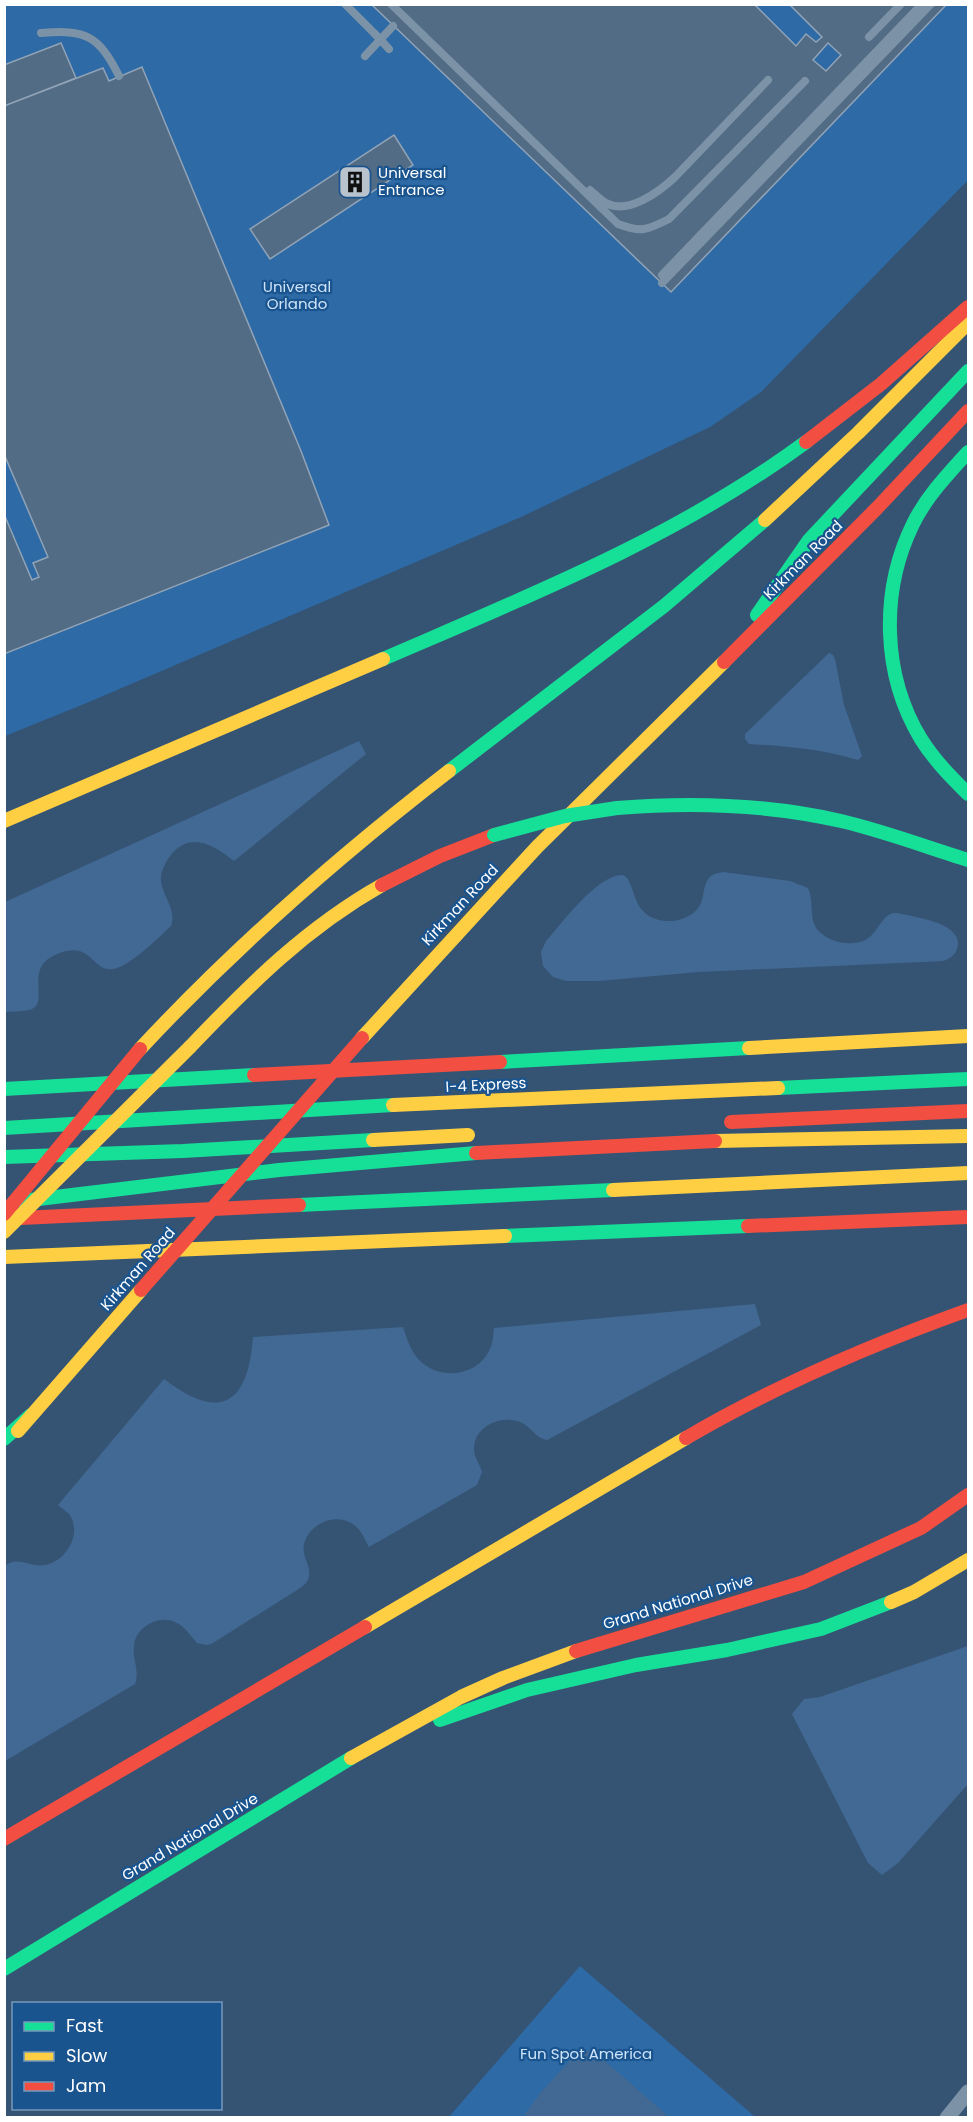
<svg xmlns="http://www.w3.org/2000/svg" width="973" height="2122" font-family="Poppins,sans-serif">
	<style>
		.green { fill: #2e6aa5 }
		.water { fill: #426993 }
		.building { fill: #536c85; stroke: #91a3b6; stroke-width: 1.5; fill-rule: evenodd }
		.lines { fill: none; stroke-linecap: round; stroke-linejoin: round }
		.lane { stroke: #7c92a7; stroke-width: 8 }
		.street { stroke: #7c92a7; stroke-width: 15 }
		.fast { stroke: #16e098; stroke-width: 14 }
		.slow { stroke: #ffcf43; stroke-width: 14 }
		.jam { stroke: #f24e42; stroke-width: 14 }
		.lane-bridge { stroke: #7c92a7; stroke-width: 8 }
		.fast-bridge { stroke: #16e098; stroke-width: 14 }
		.slow-bridge { stroke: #ffcf43; stroke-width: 14 }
		.jam-bridge { stroke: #f24e42; stroke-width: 14 }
		.labels { text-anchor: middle; stroke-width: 4.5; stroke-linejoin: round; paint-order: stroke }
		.poi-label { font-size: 15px; fill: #fff; stroke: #1a548f; text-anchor: start }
		.park-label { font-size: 15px; fill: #cee4fa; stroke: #1a548f }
		.street-label { font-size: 15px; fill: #fff; stroke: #1a548f }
	</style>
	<rect width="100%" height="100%" fill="#355474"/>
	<!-- green -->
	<path class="green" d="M5,5H968V180L761,392L710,427L521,517L89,702L5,736Z
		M580,1966L754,2116L752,2118H448Z"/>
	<!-- water -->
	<path class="water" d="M829,653L833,655L835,659L844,705L862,756L858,760C822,749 786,746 749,744L745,739V734Z
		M359,741L366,754L234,861C214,845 190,830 170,856C165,863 160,873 161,881C163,897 177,910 171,926C159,937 129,967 113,969C91,972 92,938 55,955C24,969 49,1001 32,1009C24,1012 13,1011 5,1012V902Z
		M723,872L790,881L808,888C814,901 809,916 816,928C826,942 852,948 867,939C879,932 882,912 897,913C914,917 966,923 957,949C955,955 949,959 943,961L698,972L599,981H566L553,977L543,966L541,952L546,941C563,922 598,874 623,875L627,878C634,888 634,902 643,911C657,926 687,924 699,907C705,898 702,885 710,877C714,873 719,873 723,872Z
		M755,1304L761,1325L547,1440C535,1438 531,1426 520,1422C500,1414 473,1427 474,1450C474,1457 480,1465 482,1472L477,1485L369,1547C365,1540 361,1529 353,1524C335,1512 309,1524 304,1544C301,1556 311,1565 309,1576C308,1583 302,1587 297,1590L213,1643L207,1645L197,1643C191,1636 185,1627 177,1623C160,1613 135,1627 134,1646C132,1660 140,1670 135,1684L5,1761V1566C18,1555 30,1568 45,1565C66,1562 83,1533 69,1514C66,1511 61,1508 58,1505L164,1379C220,1422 248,1405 253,1337L403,1327C407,1339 411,1352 420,1361C440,1380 476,1377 489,1351C493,1344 493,1336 494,1328Z
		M968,1646V1784L898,1863L882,1875L868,1863L792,1714L804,1699L820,1697Z
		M582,2050L596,2053L669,2117H523L542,2091L577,2053Z"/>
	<!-- building -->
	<path class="building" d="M371,4H754L796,46L806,34L816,42L822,37L789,4H947L671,292ZM828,43L841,55L826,71L813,60Z
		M61,43L76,78L4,106V65Z
		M142,67L301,451L329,525L4,654V514L32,580L39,577L33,563L48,557L4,454V106L103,68L109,81Z
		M394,135L413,165L270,259L250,229Z"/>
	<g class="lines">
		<!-- lane -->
		<path class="lane" d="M345,4L375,34
			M391,4L618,224C642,233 647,230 669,219L805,81
			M41,33C86,29 99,36 119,76
			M869,37L901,4
			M365,56L393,26
			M590,190C595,194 600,200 606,203C628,215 659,192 675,177L768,80
			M662,275L922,4
			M662,283L931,4"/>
		<!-- street -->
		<path class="street" d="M947,2118L968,2092"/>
		<!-- fast -->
		<path class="fast" d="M968,452C948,474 926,497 913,524C880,591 882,675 921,739C934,760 951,777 968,794
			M757,615L809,540L968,371
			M383,659C529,596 677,537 806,442
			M449,771L664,606L765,520
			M617,808C692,802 767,804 841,821C884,831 926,847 968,860
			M500,1062L749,1048
			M778,1088L968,1079
			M4,1089L254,1075
			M4,1128L393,1105
			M4,1157L183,1151L373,1140
			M22,1201L279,1170L476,1153
			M299,1205L613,1190
			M505,1236L748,1226
			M4,1439L31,1415
			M440,1720L527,1690L636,1665L727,1650L821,1629L891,1602
			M4,1969L351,1758"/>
		<!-- slow -->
		<path class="slow" d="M765,520L858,433L968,323
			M4,821L383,659
			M362,1038L537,847L724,662
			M190,1047C250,984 306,928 382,885
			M749,1048L968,1036
			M140,1049C235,947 339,856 449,771
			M393,1105L778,1088
			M373,1140L468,1135
			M715,1141L968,1136
			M613,1190L968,1173
			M4,1257L505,1236
			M18,1431L141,1290
			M891,1602L914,1592L968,1560
			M365,1627L686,1438
			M351,1758L461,1697L503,1678L576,1651"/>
		<!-- jam -->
		<path class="jam" d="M806,442L881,384L968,307
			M724,662L878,507L968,411
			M382,885L440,856L494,835
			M254,1075L500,1062
			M731,1122L968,1111
			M476,1153L715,1141
			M21,1218L299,1205
			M748,1226L968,1217
			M686,1438C775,1386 870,1345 968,1310
			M576,1651L804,1582L921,1528L968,1495
			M4,1839L365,1627"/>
		<!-- lane-bridge -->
		<path class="lane-bridge" d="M375,34L389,49"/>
		<!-- fast-bridge -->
		<path class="fast-bridge" d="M494,835L565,816L617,808"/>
		<!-- slow-bridge -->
		<path class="slow-bridge" d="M4,1232L190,1047"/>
		<!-- jam-bridge -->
		<path class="jam-bridge" d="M4,1214L140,1049
			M141,1290L362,1038"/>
	</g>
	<!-- icons -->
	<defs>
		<g id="building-square" transform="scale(1.725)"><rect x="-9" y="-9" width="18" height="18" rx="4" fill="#b8c3ce" stroke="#1a548f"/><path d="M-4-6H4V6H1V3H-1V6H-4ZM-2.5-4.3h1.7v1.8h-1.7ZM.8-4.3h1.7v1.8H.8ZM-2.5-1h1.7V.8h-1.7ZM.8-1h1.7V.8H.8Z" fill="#111"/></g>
	</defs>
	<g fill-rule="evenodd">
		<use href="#building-square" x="355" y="182"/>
	</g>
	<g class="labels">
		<!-- poi labels -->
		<g class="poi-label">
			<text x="378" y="178">Universal<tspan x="378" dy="17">Entrance</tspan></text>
		</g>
		<!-- park labels -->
		<g class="park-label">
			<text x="297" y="292">Universal<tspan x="297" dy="17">Orlando</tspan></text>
			<text x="586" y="2059">Fun Spot America</text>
		</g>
		<!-- street labels -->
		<g class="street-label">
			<text transform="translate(803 560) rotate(-45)" y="5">Kirkman Road</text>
			<text transform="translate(460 905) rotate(-47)" y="5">Kirkman Road</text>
			<text transform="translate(486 1085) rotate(-3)" y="5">I-4 Express</text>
			<text transform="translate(138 1269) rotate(-49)" y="5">Kirkman Road</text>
			<text transform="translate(678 1602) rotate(-17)" y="5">Grand National Drive</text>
			<text transform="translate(190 1837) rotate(-31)" y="5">Grand National Drive</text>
		</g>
	</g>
	<!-- border -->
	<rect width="973" height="2122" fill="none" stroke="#ffffff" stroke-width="12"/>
	<!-- legend -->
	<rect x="12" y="2002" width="210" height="108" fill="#1a548f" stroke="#7698bc" stroke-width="1.5"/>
	<rect x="24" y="2022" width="30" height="9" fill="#16e098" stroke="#7698bc" stroke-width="1.5"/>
	<text x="66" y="2032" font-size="18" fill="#ffffff">Fast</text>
	<rect x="24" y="2052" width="30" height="9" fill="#ffcf43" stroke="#7698bc" stroke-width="1.5"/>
	<text x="66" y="2062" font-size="18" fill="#ffffff">Slow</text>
	<rect x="24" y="2082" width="30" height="9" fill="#f24e42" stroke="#7698bc" stroke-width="1.5"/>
	<text x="66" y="2092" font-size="18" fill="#ffffff">Jam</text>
</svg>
